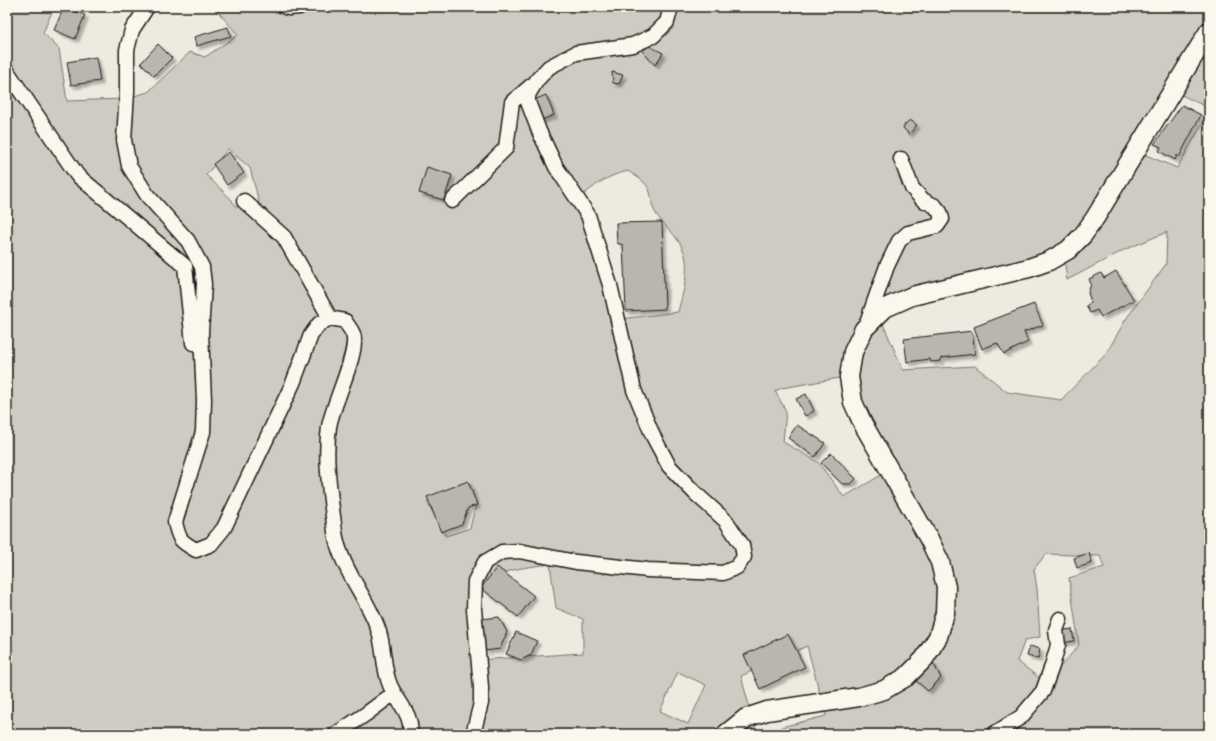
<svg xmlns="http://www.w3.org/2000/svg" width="1216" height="741" font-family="Mali,sans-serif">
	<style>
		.green { fill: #ceccc2; stroke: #75746f; fill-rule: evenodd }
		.building { fill: #b9b6af; stroke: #1c1c1c; filter: url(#shadow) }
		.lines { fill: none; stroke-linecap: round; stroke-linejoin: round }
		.minor-casing { stroke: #1c1c1c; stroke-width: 17 }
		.major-casing { stroke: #1c1c1c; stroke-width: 21 }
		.minor { stroke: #fbf7ec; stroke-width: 14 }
		.major { stroke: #fbf7ec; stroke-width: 18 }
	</style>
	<defs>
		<filter id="shadow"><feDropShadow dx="3.5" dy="3.5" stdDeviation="1" flood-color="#0004"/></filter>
	</defs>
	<rect width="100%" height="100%" fill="#eeeadf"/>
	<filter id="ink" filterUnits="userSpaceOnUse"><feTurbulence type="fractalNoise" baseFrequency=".025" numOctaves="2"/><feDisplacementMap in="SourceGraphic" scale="8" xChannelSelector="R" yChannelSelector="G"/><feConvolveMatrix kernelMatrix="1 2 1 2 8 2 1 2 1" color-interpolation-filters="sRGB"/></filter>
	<g filter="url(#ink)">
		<!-- green -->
		<path class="green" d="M7,7H54L43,33L59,49L67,101L124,99L148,92L190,52L205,57L238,35L214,7H1209V108L1173,91L1141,153L1177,168L1209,112V734H783L781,727L826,716L807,646L741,676L755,728L749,734H7ZM228,149L250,168L259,202L236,207L231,199L206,175ZM628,171C637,177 647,182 650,192C652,198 651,205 654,210C659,221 670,229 677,239C694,261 684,287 678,312L620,319L578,199C596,185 605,176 628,171ZM1167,232L1166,264L1126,319L1106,354L1061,400L1007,392L975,366L903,370L880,317L941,295L1064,258L1067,280L1124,250ZM845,377L847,409L850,420L855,430L868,448L883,474L844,497L818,462L783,442L786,411L775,391L782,388ZM465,483L476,504L470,528L446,536L427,502ZM1046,554L1100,556L1104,567L1069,578L1079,645L1054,674L1042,680L1017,661L1025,640L1040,637L1037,589L1034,569ZM550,564L556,608L583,619V653L477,660L481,594C495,568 523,568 550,564ZM678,672L706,685L688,724L660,711Z"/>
		<!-- building -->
		<path class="building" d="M64,7L85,15L75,39L54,30Z
			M228,27L231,36L196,46L194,37Z
			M158,44L172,58L154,76L141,63Z
			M649,46L663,53L655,65L642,51Z
			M96,57L100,81L71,85L67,62Z
			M612,72L623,75L619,84L613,83Z
			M546,95L554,115L536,122L529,102Z
			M1182,105L1201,115L1179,157L1177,155L1175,160L1159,151L1161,147L1154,144Z
			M910,120L917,125L909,134L903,128L905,124Z
			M229,152L244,173L227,185L213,164Z
			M427,167L452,175L444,200L419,193Z
			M662,222L665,309L626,311L623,245L617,243L616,223Z
			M1116,271L1134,300L1101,317L1097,310L1090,313L1086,306L1091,302L1088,293L1091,284L1089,279L1101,273L1104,278Z
			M1034,304L1043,325L1024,332L1028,342L1004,354L997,343L982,349L974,327Z
			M972,331L975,354L941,358V361L931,362L930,359L907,362L904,339Z
			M806,394L814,411L805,416L796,399Z
			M797,425L825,443L815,457L788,438Z
			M831,453L856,479L851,484H842L821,463Z
			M468,481L477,505L468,508L462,524L441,532L427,497Z
			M1089,553L1092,563L1077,568L1074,558Z
			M497,567L534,596L518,617L481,588Z
			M499,617L507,632L500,649L485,651L481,619Z
			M1072,629L1074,641L1062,643L1060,631Z
			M516,632L537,641L531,655L521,660L506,654Z
			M788,634L805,667L760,689L744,655Z
			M1030,646L1040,649L1038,659L1027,656Z
			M932,661L941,678L928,691L914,679Z"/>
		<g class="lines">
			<!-- minor casing -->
			<g class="minor-casing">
				<path id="minor" d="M147,7L132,30L127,50V92L124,140L129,166L147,195L188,241L202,267L204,284L201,332L204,400L203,432L175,522C179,540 180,541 196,550L211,544L224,528L293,383L311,335L319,324L330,318L345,321C347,325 351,329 353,334C360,351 332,405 329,427C324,462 331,498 335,532C340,567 365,594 377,626C385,645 382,666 390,685C396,700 414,716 410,734
					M285,7L289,8L299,7
					M7,71L77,175L185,266L193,343
					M244,201L284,237L330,318
					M452,201L506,148L512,102L532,85
					M866,325L887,266L899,241L908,233L937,226L942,219L940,212L935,206L923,200L912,188L901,159
					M336,734L366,714L394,693
					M473,734L481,703V687L474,609L475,581L485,562L502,552L519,551L576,562L648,570L723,573L737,567L744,557L742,545L726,521L695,493L669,466L653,436L634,390L610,285L588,215L556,167L539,131L528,102V95L537,80L549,67L576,53L633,45L653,36L667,22L671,7
					M994,734L1021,717L1043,691L1052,666L1058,645L1056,630L1060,619"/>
			</g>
			<!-- major casing -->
			<g class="major-casing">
				<path id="major" d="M726,734L746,718L767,711L859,697L884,690L906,677L924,659L938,637L945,613L946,587L940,562L929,539L863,424L853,402L849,377L853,352L864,329L885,308L912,296L1029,268L1049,261L1068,250L1083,235L1095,218L1209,31"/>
			</g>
			<!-- minor -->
			<use href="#minor" class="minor"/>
			<!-- major -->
			<use href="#major" class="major"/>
		</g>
	</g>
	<!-- margin -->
	<rect width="1216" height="741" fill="none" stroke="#fbf7ec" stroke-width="24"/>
	<rect x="12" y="12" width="1192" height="717" fill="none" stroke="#1c1c1c" stroke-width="1.5" filter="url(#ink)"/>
</svg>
